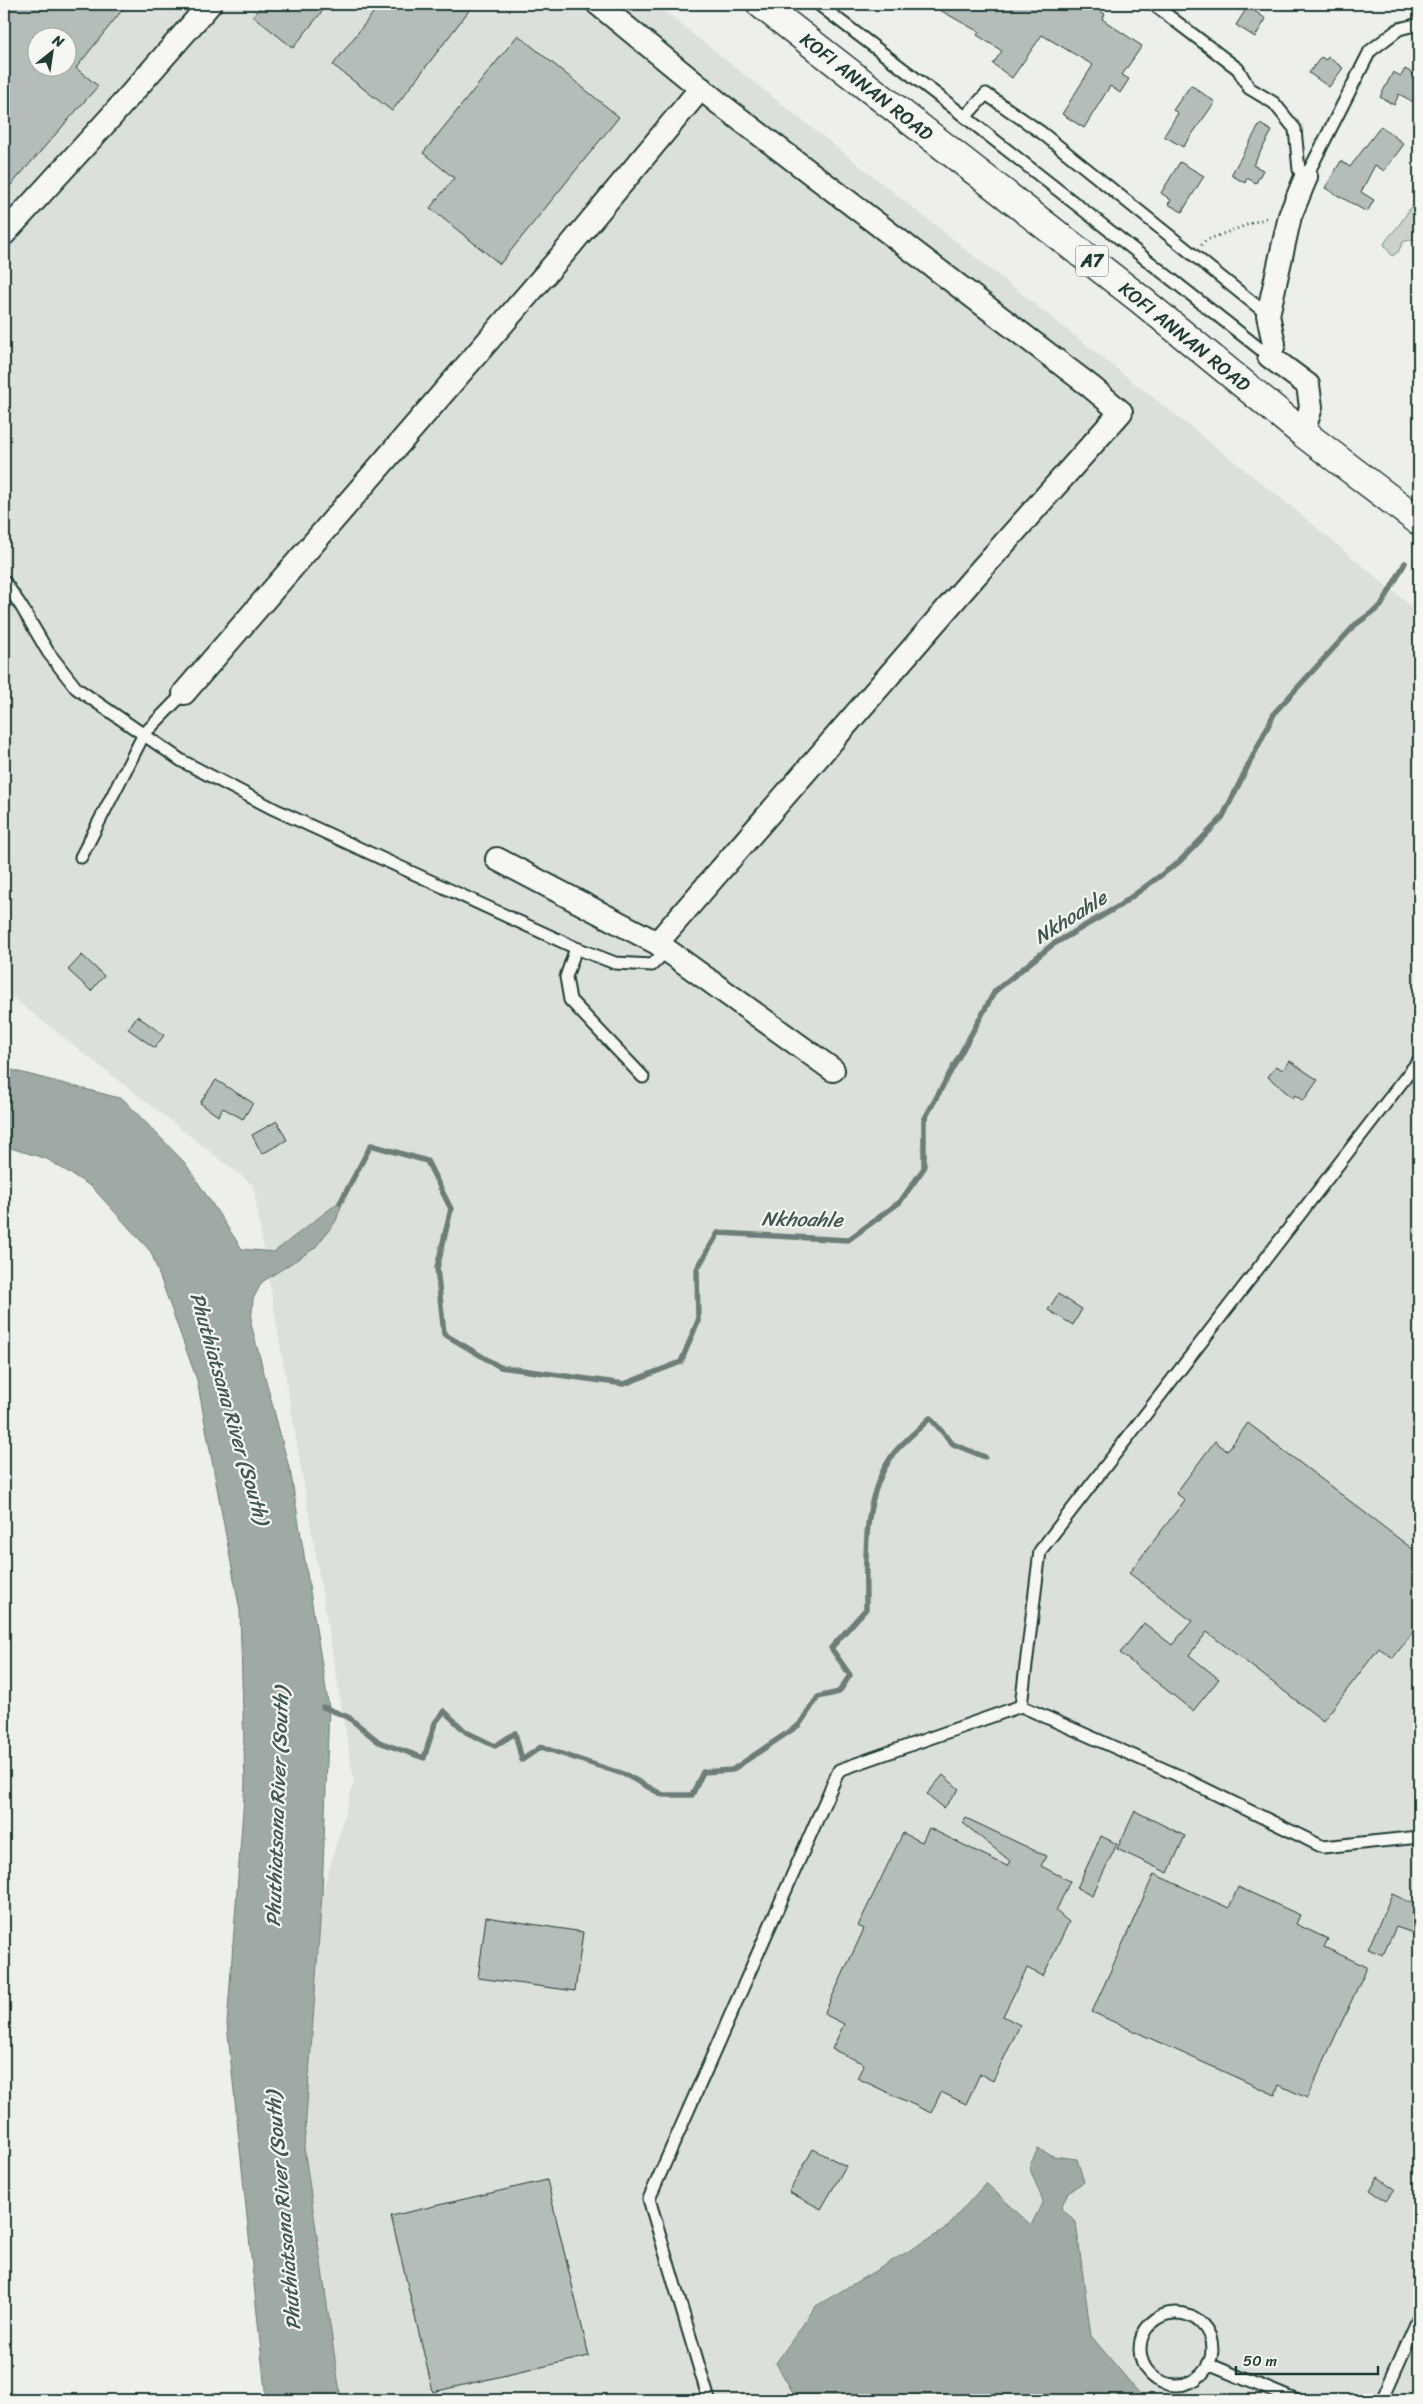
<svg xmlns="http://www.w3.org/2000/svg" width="1423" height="2404" font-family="Sriracha,sans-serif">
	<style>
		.built { fill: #dce0db; fill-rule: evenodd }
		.green { fill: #cbd2cc; stroke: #758880 }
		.water { fill: #9faaa4; stroke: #6c7e77 }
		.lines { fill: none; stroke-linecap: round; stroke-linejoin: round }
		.stream { stroke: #6c7e77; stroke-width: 5.5 }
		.building { fill: #b4bdb8; stroke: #1f3d34; fill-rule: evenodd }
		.lane-casing { stroke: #1f3d34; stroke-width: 15 }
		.street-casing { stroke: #1f3d34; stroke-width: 26 }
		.primary-casing { stroke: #1f3d34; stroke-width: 31 }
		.path { stroke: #1f3d34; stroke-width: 3; stroke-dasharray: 1 4; stroke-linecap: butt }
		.lane { stroke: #f6f6f2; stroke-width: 11 }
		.street { stroke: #f6f6f2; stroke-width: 22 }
		.primary { stroke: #f6f6f2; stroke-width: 28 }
		.labels { text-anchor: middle; stroke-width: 4.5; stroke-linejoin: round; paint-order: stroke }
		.shield { fill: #f6f6f2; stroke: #60746d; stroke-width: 1 }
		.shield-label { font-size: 18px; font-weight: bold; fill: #1f3d34 }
		.street-label { font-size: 19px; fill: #1f3d34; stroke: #f6f6f2 }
		.water-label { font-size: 20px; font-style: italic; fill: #3f5850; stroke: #f6f6f2 }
	</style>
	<rect width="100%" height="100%" fill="#edefea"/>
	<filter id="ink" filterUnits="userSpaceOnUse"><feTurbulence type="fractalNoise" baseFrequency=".02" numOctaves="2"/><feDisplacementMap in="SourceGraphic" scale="10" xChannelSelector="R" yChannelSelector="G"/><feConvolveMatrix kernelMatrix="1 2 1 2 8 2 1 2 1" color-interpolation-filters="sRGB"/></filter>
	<g filter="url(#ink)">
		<!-- built -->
		<path class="built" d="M4,4H655L1293,508L1419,613V2400H341L304,2147L322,1894L354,1781L253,1185L4,991ZM38,38H68V68H38Z"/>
		<!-- green -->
		<path class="green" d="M1419,200V237L1403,242L1398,252L1392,256L1384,244C1388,236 1394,232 1399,225C1407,214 1408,209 1419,200Z
			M1419,339V412L1416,403V347Z"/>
		<!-- water -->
		<path class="water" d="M4,1068L123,1099L185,1163L242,1249L274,1252L344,1198L336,1221L315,1248L262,1282L253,1299L251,1324L291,1475L329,1708L322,1894L304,2147L341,2400H266L227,2024L245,1783L240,1611L197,1380L151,1252L92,1187L47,1159L4,1146Z
			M1038,2149L1053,2156L1077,2159L1084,2182L1068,2192L1061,2208L1076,2222L1091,2336L1145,2400H797L776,2363L816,2306L944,2230L986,2183L1031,2225L1043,2201L1029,2167Z"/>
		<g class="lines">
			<!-- stream -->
			<path class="stream" d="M340,1203L371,1145L427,1161L451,1209L437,1268L444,1334L500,1367L624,1384L681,1362L698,1321L697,1269L718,1233L848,1240L900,1202L924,1168V1120L995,991L1052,945L1119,906L1179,862L1222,818L1275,712L1355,625L1381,606L1405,563
				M323,1707L348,1717L379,1742L424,1758L435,1723L444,1711L466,1732L495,1746L515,1733L522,1760L541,1747L626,1775L663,1795H692L703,1772L732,1770L799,1725L818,1697L839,1692L850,1675L831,1648L866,1609C866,1556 861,1498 894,1453C904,1441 918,1430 930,1418L953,1444L985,1457"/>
		</g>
		<!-- building -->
		<path class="building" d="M4,4H127L76,68L98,86L4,193ZM38,38H68V68H38Z
			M263,4H328L293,48L253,16Z
			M380,4H474L392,111L333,65Z
			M929,4H1087L1105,14L1102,19L1142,46L1122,75L1129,79L1120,93L1110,86L1084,128L1062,114L1093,65L1042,35L1012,78L993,64L1002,51L977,35L979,32Z
			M1248,6L1266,19L1255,37L1236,25Z
			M518,35L619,117L500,264L430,208L454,178L423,153Z
			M1321,57L1326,60L1328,57L1343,68L1329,87L1309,73Z
			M1405,69L1419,77V105L1399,94L1394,105L1380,97L1393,72L1401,76Z
			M1191,85L1215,102L1183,147L1164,136L1178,113L1173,110Z
			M1260,124L1272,131L1253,165L1263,170L1256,183L1247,178L1245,183L1231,175Z
			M1381,126L1404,144L1384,171L1375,165L1361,192L1374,200L1367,212L1325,188L1341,161L1350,167Z
			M1180,162L1204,176L1182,212L1168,204L1171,200L1161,193Z
			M82,955L104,976L91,991L68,970Z
			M137,1016L164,1035L155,1048L128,1029Z
			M1290,1061L1318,1080L1303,1101L1295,1095L1293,1098L1268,1077L1276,1066L1283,1070Z
			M216,1080L253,1103L243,1119L223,1108L218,1116L200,1103Z
			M277,1121L287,1140L262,1154L252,1135Z
			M1058,1294L1082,1309L1073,1325L1048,1310Z
			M1248,1423L1419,1554V1624L1393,1658L1379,1648L1323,1721L1207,1632L1189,1655L1219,1679L1193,1711L1120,1653L1144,1623L1172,1645L1192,1621L1129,1573L1185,1500L1176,1493L1215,1441L1227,1451Z
			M943,1775L959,1789L944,1808L927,1794Z
			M1135,1811L1185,1836L1168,1873L1117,1849Z
			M966,1818L1046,1856L1041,1866L1070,1881L1056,1911L1069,1922L1043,1976L1027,1968L1003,2016L1020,2025L993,2081L980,2074L966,2104L941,2092L931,2113L857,2078L864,2064L832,2049L844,2024L824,2014L864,1929L858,1926L903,1833L922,1842L929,1828L1007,1866L1010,1861L963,1823Z
			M1101,1836L1117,1844L1092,1896L1077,1888Z
			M1154,1874L1229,1908L1238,1887L1300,1915L1296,1924L1328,1939L1324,1947L1367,1967L1307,2098L1279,2085L1275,2095L1092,2012Z
			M1392,1894L1419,1906V1935L1396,1927L1383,1955L1368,1949Z
			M486,1917L583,1932L575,1991L478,1978Z
			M813,2149L846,2166L821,2209L789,2192Z
			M1378,2177L1395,2189L1386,2201L1370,2190Z
			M547,2180L589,2356L433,2392L391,2216Z"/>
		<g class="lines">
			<!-- lane casing -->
			<g class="lane-casing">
				<path id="lane" d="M818,4L936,94L1269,356
					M1153,4L1238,69L1249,88L1274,103L1295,129L1299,170L1306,177L1370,51L1399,29L1419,24
					M965,117L986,94L1042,133L1268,315
					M4,581L21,606L48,652L76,688L182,761L274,809L576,948L615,963L652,965L667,950
					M81,857L144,734L184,693
					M576,948L566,977L570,1000L643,1077
					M1021,1706L1177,1775L1323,1847L1419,1837
					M1140 2349a36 36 0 1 1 72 0a36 36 0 1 1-72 0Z
					M1208,2364L1295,2400
					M709,2400L649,2199L839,1770L1021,1706L1040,1551L1419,1060
					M1382,2400L1419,2317"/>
			</g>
			<!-- street casing -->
			<g class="street-casing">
				<path id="street" d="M598,4L720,104L1090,386L1121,412L977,574L657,943
					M4,234L110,118L210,4
					M1303,433L1311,407L1308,385L1269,356L1274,344L1268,315L1290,216L1306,177
					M184,693L569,247L701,88
					M497,859L657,943L833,1070"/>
			</g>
			<!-- primary casing -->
			<g class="primary-casing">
				<path id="primary" d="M761,4L1141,300L1303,433L1419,521"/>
			</g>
			<!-- path -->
			<path class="path" d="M1406,4L1413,10
				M1201,245L1206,240L1269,217"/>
			<!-- lane -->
			<use href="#lane" class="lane"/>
			<!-- street -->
			<use href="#street" class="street"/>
			<!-- primary -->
			<use href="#primary" class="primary"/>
		</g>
	</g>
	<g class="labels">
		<!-- shield labels -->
		<rect class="shield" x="1076" y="245.5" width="32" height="31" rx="4"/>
		<g class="shield-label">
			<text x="1092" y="267">A7</text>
		</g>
		<!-- street labels -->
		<g class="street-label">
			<text transform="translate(867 86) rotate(38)" y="7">KOFI ANNAN ROAD</text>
			<text transform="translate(1185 336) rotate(39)" y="7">KOFI ANNAN ROAD</text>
		</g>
		<!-- water labels -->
		<g class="water-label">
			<text transform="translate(1070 917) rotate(-32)" y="7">Nkhoahle</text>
			<text transform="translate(802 1219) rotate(1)" y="7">Nkhoahle</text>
			<text transform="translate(230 1408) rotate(74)" y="7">Phuthiatsana River (South)</text>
			<text transform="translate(277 1807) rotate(-88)" y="7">Phuthiatsana River (South)</text>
			<text transform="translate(283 2211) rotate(-95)" y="7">Phuthiatsana River (South)</text>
		</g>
	</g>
	<!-- margin -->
	<rect width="1423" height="2404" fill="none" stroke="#f6f6f2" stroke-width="20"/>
	<rect x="10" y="10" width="1403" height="2384" fill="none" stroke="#1f3d34" stroke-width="2" filter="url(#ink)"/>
	<!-- north arrow -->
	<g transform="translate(52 52) rotate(30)"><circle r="24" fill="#f6f6f2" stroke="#a0aca6"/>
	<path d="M0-4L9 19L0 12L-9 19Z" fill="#1f3d34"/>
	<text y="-8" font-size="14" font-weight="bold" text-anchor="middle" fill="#1f3d34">N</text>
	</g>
	<!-- scale -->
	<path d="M1236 2366v8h142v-8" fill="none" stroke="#1f3d34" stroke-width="2.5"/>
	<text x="1243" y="2366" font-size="15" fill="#1f3d34" stroke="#f6f6f2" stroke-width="4" paint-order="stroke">50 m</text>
</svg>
